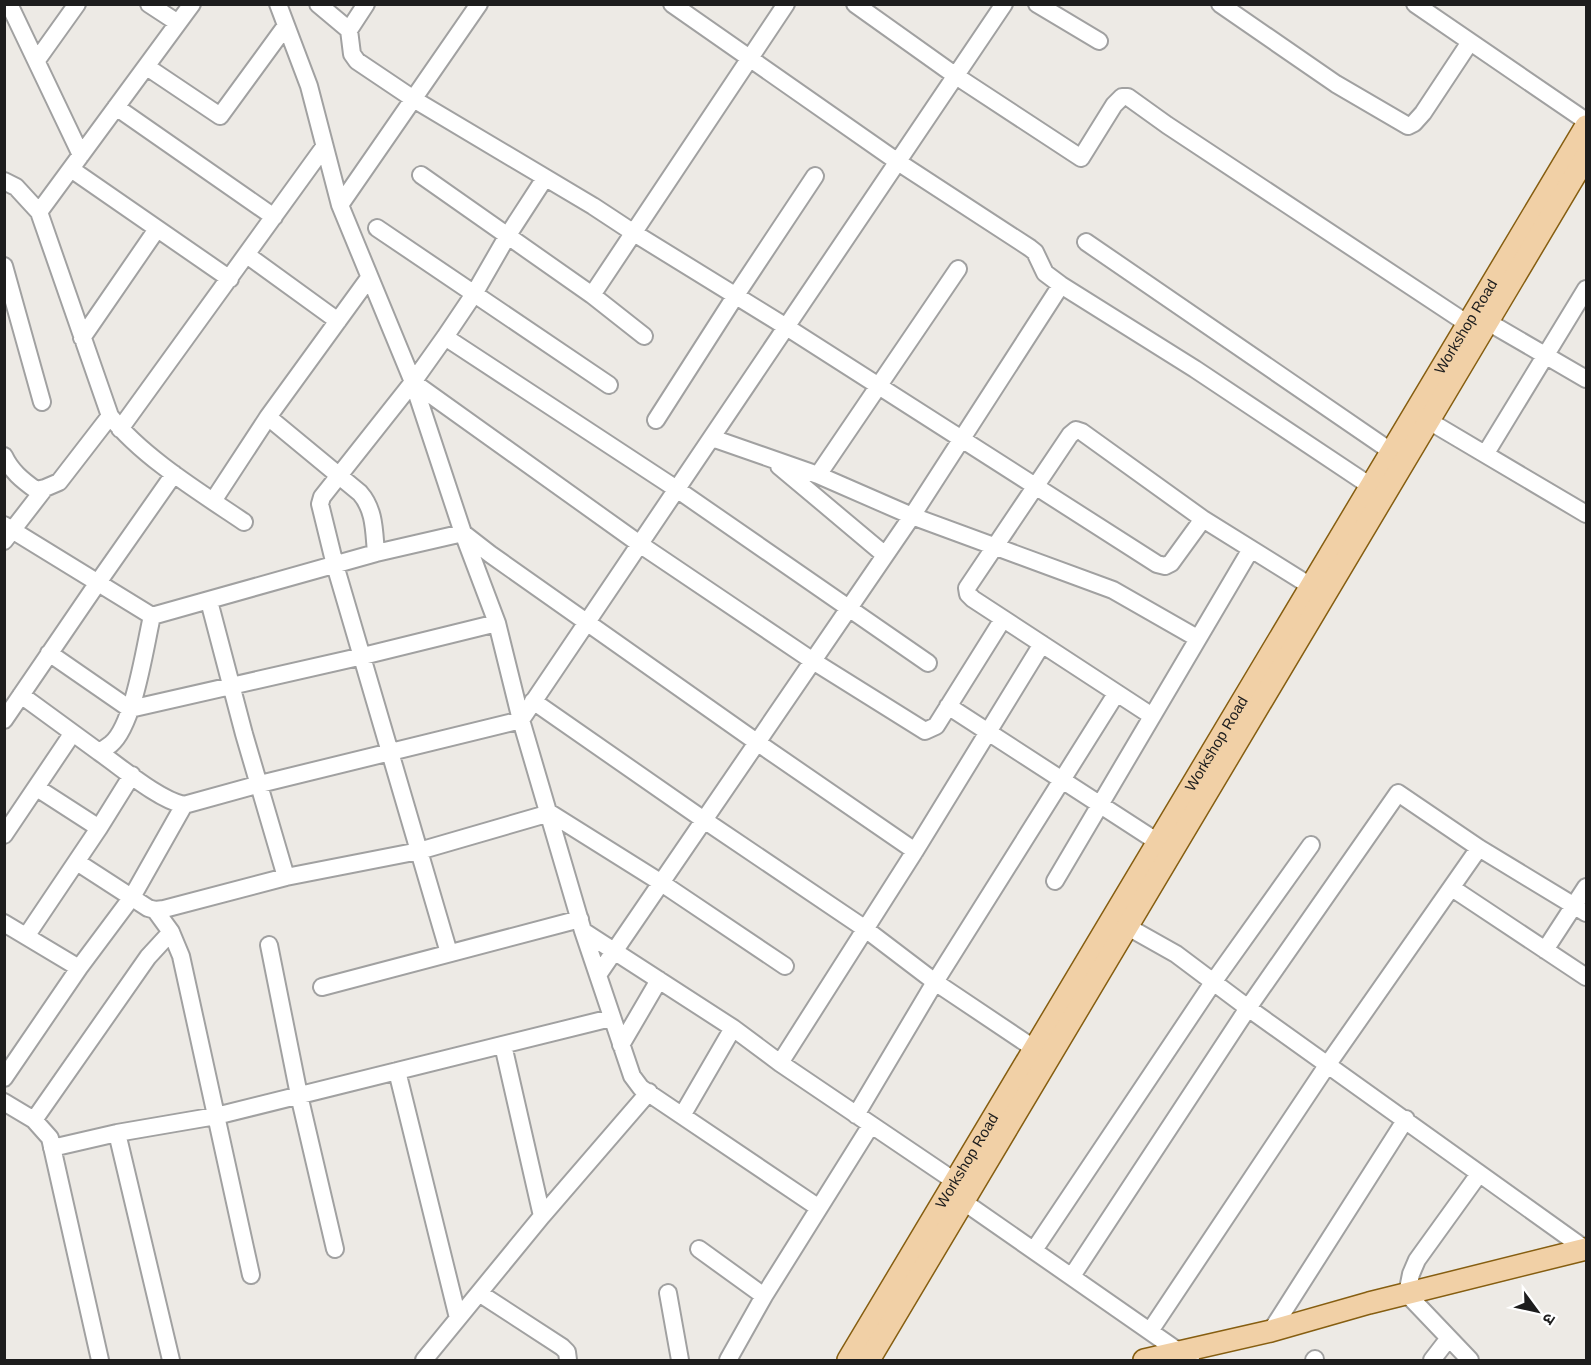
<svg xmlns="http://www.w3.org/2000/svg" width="1591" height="1365" font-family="Arial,'Noto Sans Devanagari',sans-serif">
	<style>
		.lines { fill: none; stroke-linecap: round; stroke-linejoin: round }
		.minor-casing { stroke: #a1a1a1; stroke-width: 20 }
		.major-casing { stroke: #865e11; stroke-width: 24 }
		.minor { stroke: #fff; stroke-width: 16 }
		.major { stroke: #f1d0a6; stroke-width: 21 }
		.labels { text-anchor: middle; stroke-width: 5; stroke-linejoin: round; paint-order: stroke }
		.street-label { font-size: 15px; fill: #1d1d1d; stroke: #fff }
	</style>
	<rect width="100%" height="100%" fill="#edeae5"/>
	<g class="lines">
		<!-- minor casing -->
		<g class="minor-casing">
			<path id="minor" d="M9,4L81,155
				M149,4L178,23
				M278,4L309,86L340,205L413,382L463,533L497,623L521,720L583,931L632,1076L641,1088L819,1208
				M318,4L349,30L352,54L357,61L415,100L593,206L634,233L788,328L1157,564L1165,566L1171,563L1203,519L1312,587
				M672,4L898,162L1030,248L1035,252L1045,273L1061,285L1195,369L1372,487
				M855,4L956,76L1081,158L1114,105L1122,97H1128L1167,125L1468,324
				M1037,4L1099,41
				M1220,4L1336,84L1408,126L1414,123L1423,113L1470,42
				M1415,4L1586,121
				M349,30L366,4
				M37,60L77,4
				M147,67L220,116L285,27
				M116,107L274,217
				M71,169L230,279
				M421,175L592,295L644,336
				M4,181L16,187L39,212L110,416C142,457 201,493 244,522
				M340,205L479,4
				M39,212L192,4
				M377,228L609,385
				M1086,242L1392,452
				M247,255L338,321
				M4,266L42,402
				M592,295L786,4
				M1488,322L1586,379
				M445,337L678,490L928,663
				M82,338L157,229
				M413,382L641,545L813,661L925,731L936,726L1003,619
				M268,417L360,493C375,510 374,532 376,553
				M656,420L736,295L815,176
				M1429,421L1586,514
				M120,429L324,147
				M712,438L818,475L912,516L1113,590L1197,638
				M1486,453L1586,289
				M4,456C11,471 22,480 36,490L45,488
				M779,466L885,555
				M818,475L958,269
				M213,501L268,417L369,278
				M4,525L152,616L376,553L463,533L490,554L758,743L915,851
				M4,541L45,488L59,482L110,416
				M209,601L244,734L286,877
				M49,653L130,709L363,656L497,623
				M21,695L99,752C103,750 107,747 111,744C134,725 145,646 152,616
				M533,701L704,820L864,928L935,982L1035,1049
				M948,706L1167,848
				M1152,716L973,599L968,594L967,588L1070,435L1076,430L1082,432L1203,519
				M4,720L99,581L174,474
				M37,788L99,828
				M184,805L260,784L521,720L1004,4
				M4,835L72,734
				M77,862L148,908L155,910L164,909L286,877L419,851L550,813L660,882L785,966
				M1055,881L1251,549
				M1452,888L1586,977
				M155,910L171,932L181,956L251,1275
				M4,923L79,968
				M1128,927L1176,954L1248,1008L1585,1249
				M583,931L733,1028L780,1063L956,1182
				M27,935L99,828L132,775
				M269,945L299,1095L335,1249
				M1545,950L1586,887
				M449,953L335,565L320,504L322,497L413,382L445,337L474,294L508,235L545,178
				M598,975L912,516L1061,285
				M322,987L580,919
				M503,1045L542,1216
				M621,1045L659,980
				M780,1063L915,851L1042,644
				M397,1071L458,1318
				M4,1078L79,968L132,897L184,805C159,800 122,768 99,752
				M4,1102L34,1120L50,1138L100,1360
				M683,1114L733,1028
				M856,1115L935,982L1116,694
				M34,1120L148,957L171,932
				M117,1133L171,1360
				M52,1148L117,1133L216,1116L611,1018
				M964,1202L1191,1360
				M699,1249L764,1296
				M1034,1250L1214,981L1311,845
				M1072,1276L1248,1008L1398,793L1479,848L1586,913
				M479,1293L562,1347L567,1352L568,1360
				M668,1293L680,1360
				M1150,1331L1328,1064L1479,848
				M1271,1331L1406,1119
				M424,1360L542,1216L649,1092
				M728,1360L764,1296L871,1125
				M1314,1360L1315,1359
				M1432,1360L1449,1338
				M1470,1360L1407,1294L1411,1274L1417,1260L1479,1174"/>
		</g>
		<!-- major casing -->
		<g class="major-casing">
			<g id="major">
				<path id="s1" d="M848,1360L1586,126"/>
				<path d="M869,1360L1586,157"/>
				<path d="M1144,1360L1271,1331L1369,1303L1586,1249"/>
			</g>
		</g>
		<!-- minor -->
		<use href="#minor" class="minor"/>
		<!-- major -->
		<use href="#major" class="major"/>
	</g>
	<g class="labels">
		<!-- street labels -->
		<g class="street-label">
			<text dy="5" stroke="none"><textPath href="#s1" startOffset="1204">Workshop Road</textPath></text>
			<text dy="5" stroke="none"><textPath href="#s1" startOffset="718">Workshop Road</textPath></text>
			<text dy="5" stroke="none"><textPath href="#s1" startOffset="232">Workshop Road</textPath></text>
		</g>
	</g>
	<!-- border -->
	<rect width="1591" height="1365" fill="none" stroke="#1d1d1d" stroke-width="12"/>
	<!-- north arrow -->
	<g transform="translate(1537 1311) rotate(123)" stroke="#ffffff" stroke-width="4.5" paint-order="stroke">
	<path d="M0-4.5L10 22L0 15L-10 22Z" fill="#1d1d1d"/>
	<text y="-9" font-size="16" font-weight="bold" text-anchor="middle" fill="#1d1d1d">उ</text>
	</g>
</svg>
